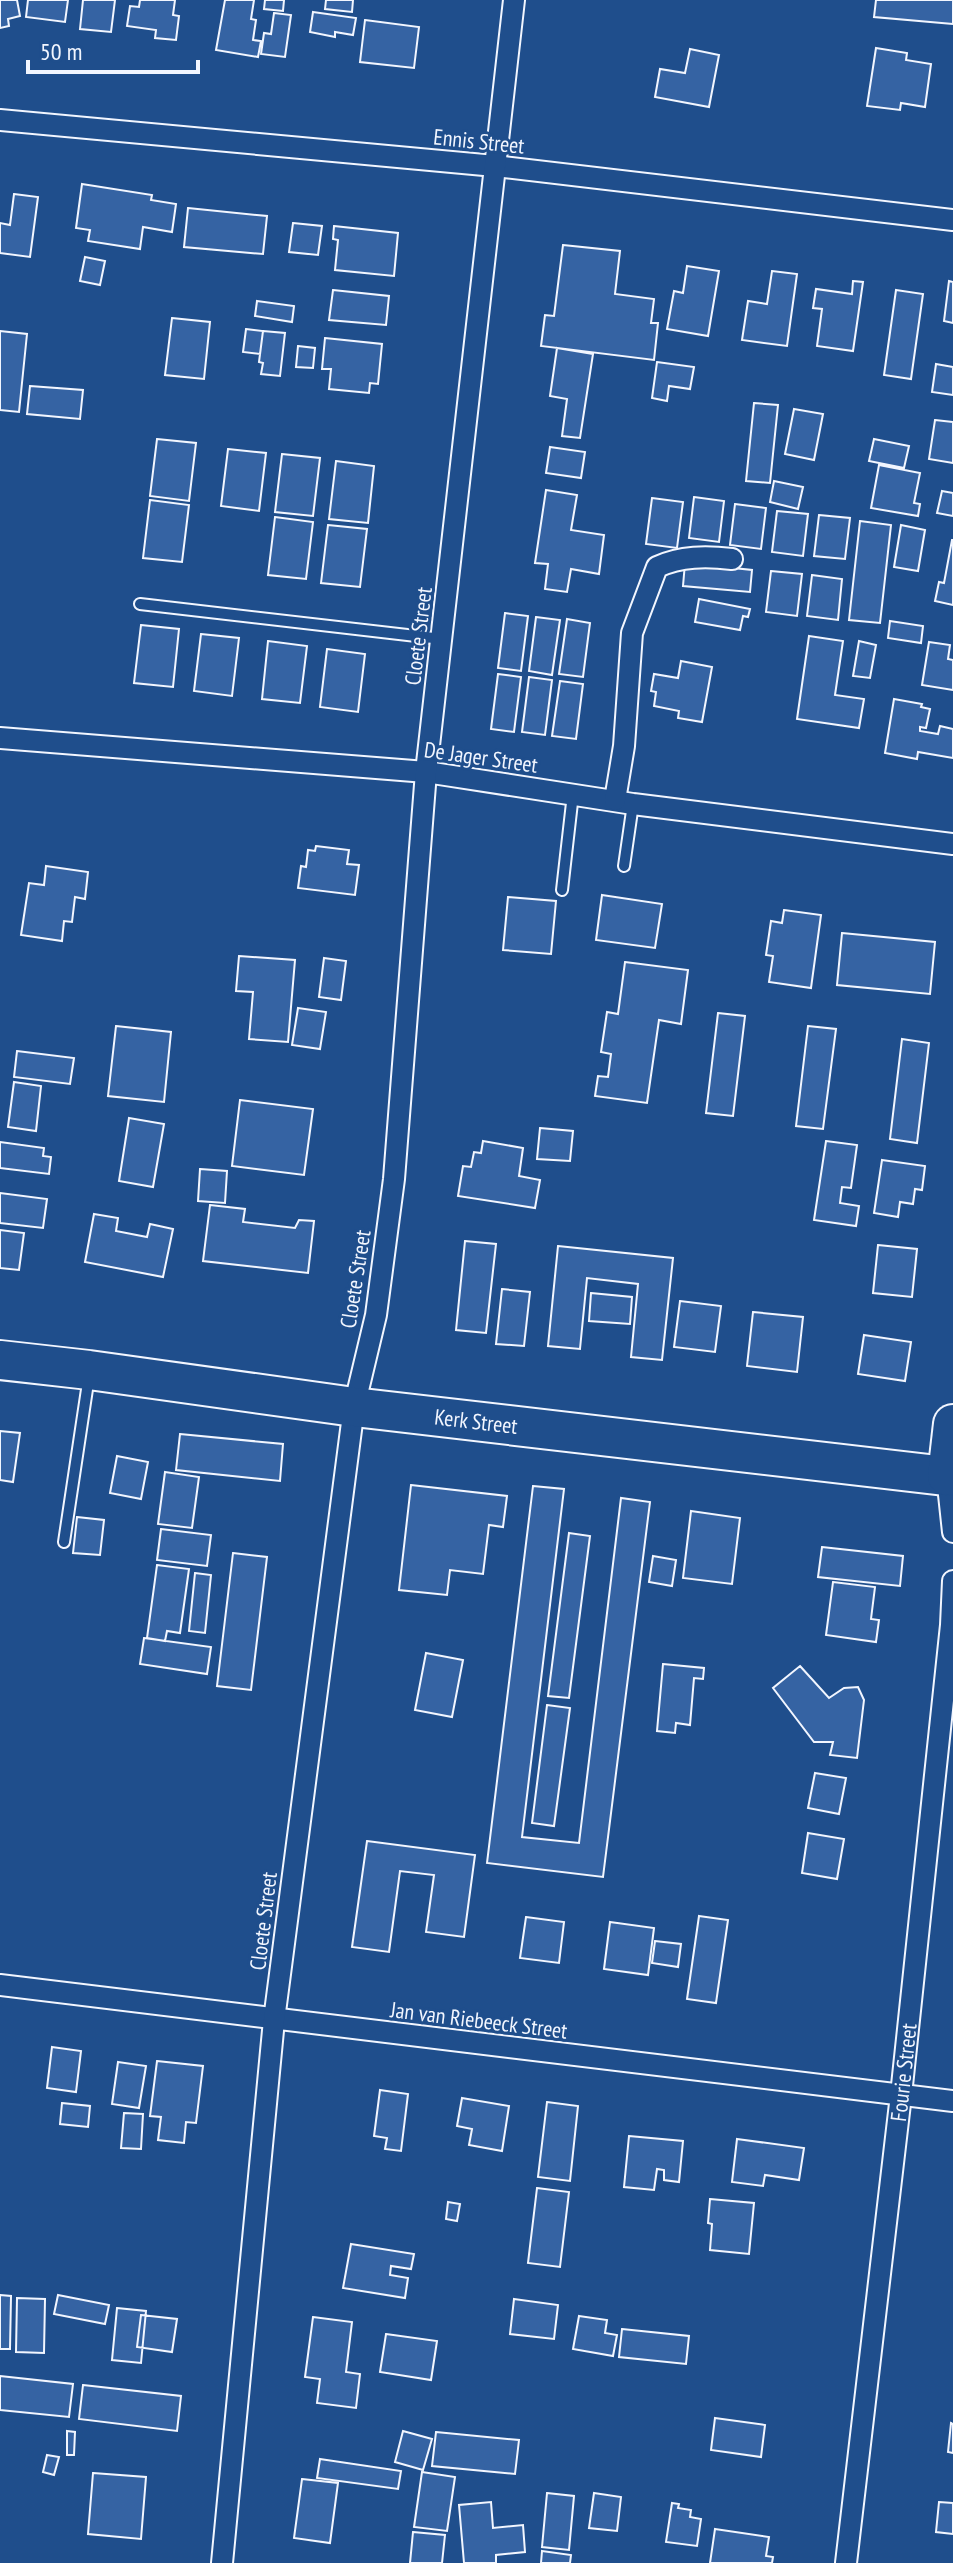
<svg xmlns="http://www.w3.org/2000/svg" width="953" height="2563" font-family="'PT Sans Narrow',sans-serif">
	<style>
		.building { fill: #3563a3; stroke: #f2f6ff; stroke-width: 2 }
		.lines { fill: none; stroke-linecap: round; stroke-linejoin: round }
		.lane-casing { stroke: #f2f6ff; stroke-width: 14 }
		.street-casing { stroke: #f2f6ff; stroke-width: 24 }
		.highway-casing { stroke: #f2f6ff; stroke-width: 42 }
		.lane { stroke: #1f4e8c; stroke-width: 10 }
		.street { stroke: #1f4e8c; stroke-width: 20 }
		.highway { stroke: #1f4e8c; stroke-width: 38 }
		.labels { text-anchor: middle; stroke-width: 6; stroke-linejoin: round; paint-order: stroke }
		.street-label { font-size: 22px; fill: #f2f6ff; stroke: #1f4e8c }
	</style>
	<rect width="100%" height="100%" fill="#1f4e8c"/>
	<!-- building -->
	<path class="building" d="M0,0H17L20,16L8,19L9,26L0,28Z
		M28,0H68L65,22L26,17Z
		M83,0H115L111,32L80,29Z
		M140,0H175L173,15L179,16L176,40L155,38L156,30L127,26L130,6L139,7Z
		M225,0H254L251,19L256,20L253,40L261,41L258,57L216,50Z
		M265,0H284L283,11L264,9Z
		M326,0H353L352,12L325,9Z
		M876,0H953V24L874,17Z
		M313,12L356,18L353,35L335,32V37L310,32Z
		M274,13L291,15L285,57L261,54L264,33L271,34Z
		M365,20L419,27L414,68L360,62Z
		M876,48L907,53L906,60L931,64L925,107L901,103L900,110L867,106Z
		M690,49L719,55L709,107L655,97L660,69L685,73Z
		M82,184L152,195L151,200L176,204L172,232L143,227L140,249L88,241L90,230L76,228Z
		M14,194L38,197L30,257L0,253V223L10,225Z
		M188,208L267,216L263,254L184,247Z
		M293,223L322,226L318,255L289,252Z
		M334,226L398,233L394,276L335,270L338,240L333,239Z
		M563,245L620,251L615,294L654,299L651,323H658L654,360L541,346L545,315L554,316Z
		M85,257L105,261L100,285L80,281Z
		M687,266L719,271L708,336L667,329L674,291L683,293Z
		M772,271L797,274L787,346L742,340L748,301L767,304Z
		M853,281L863,282L853,351L817,346L822,309L813,308L816,289L852,294Z
		M949,281L953,282V323L944,321Z
		M333,290L389,296L386,325L329,320Z
		M896,290L923,294L911,379L884,375Z
		M257,301L294,306L292,322L255,316Z
		M172,318L210,322L204,379L165,375Z
		M246,329L263,331L260,354L243,352Z
		M0,331L27,334L19,412L0,410Z
		M263,331L285,333L280,376L261,374L263,363L259,362Z
		M325,338L382,344L378,384L370,383L369,393L329,389L331,369H322Z
		M298,346L315,348L313,368L296,367Z
		M557,348L593,354L580,438L562,436L567,399L550,396Z
		M657,362L694,367L690,389L669,386L667,401L652,398Z
		M936,364L953,367V395L932,392Z
		M30,386L83,390L80,419L27,414Z
		M754,403L778,405L770,483L746,481Z
		M794,409L823,414L814,460L785,454Z
		M935,420L953,422V463L929,459Z
		M157,439L196,443L189,501L150,496Z
		M874,439L909,446L904,468L869,461Z
		M550,447L585,452L581,478L546,473Z
		M228,449L266,453L259,511L221,506Z
		M282,454L320,458L313,516L275,512Z
		M336,461L374,466L368,523L329,519Z
		M879,465L920,473L914,503L920,504L918,516L871,508Z
		M774,481L803,487L798,509L770,502Z
		M546,490L577,495L571,530L604,535L599,574L571,569L567,592L545,589L548,564L535,563Z
		M942,491L953,493V516L937,513Z
		M694,497L724,501L719,542L689,538Z
		M652,498L683,502L677,548L646,544Z
		M150,500L189,505L182,562L143,558Z
		M735,504L766,508L761,549L730,545Z
		M777,511L808,514L803,556L772,552Z
		M819,515L850,518L845,559L814,556Z
		M275,517L313,522L306,579L268,575Z
		M860,521L891,525L880,623L849,620Z
		M328,525L367,529L360,587L321,583Z
		M901,525L925,530L918,571L894,567Z
		M952,540H953V605L935,601L939,582L944,583Z
		M685,563L752,570L750,592L683,586Z
		M771,571L802,574L797,616L766,612Z
		M812,575L842,579L838,620L807,616Z
		M699,599L750,609L748,617L743,616L740,630L695,622Z
		M505,613L528,616L521,671L498,668Z
		M536,617L560,620L552,675L529,671Z
		M567,619L590,623L583,677L559,674Z
		M890,621L923,626L921,643L888,638Z
		M141,625L179,629L173,687L134,683Z
		M201,634L239,638L232,696L194,691Z
		M809,636L843,641L835,695L864,699L859,728L797,719Z
		M268,641L307,646L300,703L262,699Z
		M859,641L876,645L870,678L853,676Z
		M929,642L950,645L948,659L953,660V690L922,685Z
		M327,649L365,654L358,712L320,707Z
		M681,661L712,667L702,722L678,718L679,711L654,706L656,692L651,691L654,674L678,678Z
		M498,674L521,677L514,732L491,729Z
		M529,677L552,680L545,735L522,732Z
		M560,681L583,684L576,739L552,736Z
		M894,699L922,704L921,707L930,709L926,728L920,727V731L938,734L940,726L953,729V758L918,752L917,759L885,753Z
		M316,846L349,850L347,864L359,865L355,895L298,888L301,866L306,867L308,850L315,851Z
		M46,866L88,872L85,899L75,897L72,922L64,921L62,941L21,935L29,883L44,885Z
		M602,895L662,904L655,948L596,940Z
		M508,897L556,901L551,954L503,950Z
		M784,910L821,915L811,988L769,982L773,956L766,955L771,921L782,923Z
		M842,933L935,942L930,994L837,985Z
		M239,956L295,960L288,1042L249,1039L253,992L236,991Z
		M324,958L346,961L341,1000L319,997Z
		M625,962L688,970L681,1024L659,1020L647,1103L595,1096L598,1076L608,1077L611,1054L601,1052L607,1012L618,1014Z
		M298,1008L326,1012L320,1049L292,1045Z
		M718,1013L745,1016L733,1116L706,1113Z
		M116,1026L171,1032L164,1102L108,1096Z
		M808,1026L836,1029L823,1129L796,1126Z
		M902,1039L929,1043L917,1143L890,1139Z
		M17,1051L74,1058L70,1084L14,1077Z
		M14,1082L41,1086L36,1131L8,1127Z
		M240,1100L313,1109L304,1175L232,1166Z
		M129,1118L164,1124L153,1187L119,1181Z
		M540,1128L573,1131L570,1161L537,1159Z
		M483,1141L523,1148L519,1176L540,1180L535,1208L458,1196L463,1166L471,1167L474,1152L481,1153Z
		M826,1141L857,1145L851,1188L842,1187L840,1203L859,1206L856,1226L814,1220Z
		M0,1142L44,1148L43,1156L51,1157L49,1174L0,1168Z
		M882,1160L925,1166L922,1190L915,1189L913,1204L900,1202L898,1217L874,1213Z
		M200,1169L227,1171L225,1203L198,1201Z
		M0,1193L47,1199L43,1228L0,1223Z
		M210,1205L245,1209L243,1222L295,1228L299,1220L314,1221L308,1273L203,1261Z
		M94,1214L118,1218L116,1231L147,1237L150,1224L173,1229L163,1277L85,1262Z
		M0,1230L24,1233L19,1270L0,1268Z
		M465,1241L496,1244L486,1333L456,1330Z
		M878,1245L917,1249L912,1297L873,1293Z
		M558,1246L673,1258L662,1360L631,1357L638,1284L587,1278L580,1349L548,1346Z
		M502,1289L530,1292L524,1346L496,1344Z
		M591,1293L632,1297L630,1324L589,1321Z
		M680,1301L721,1306L715,1352L674,1347Z
		M753,1312L803,1317L797,1372L747,1366Z
		M864,1335L911,1342L905,1381L858,1374Z
		M0,1431L20,1433L13,1482L0,1480Z
		M180,1434L283,1444L280,1481L176,1470Z
		M117,1456L148,1462L141,1499L110,1493Z
		M165,1472L199,1477L192,1528L158,1524Z
		M411,1485L507,1496L503,1527L489,1525L483,1574L450,1570L447,1595L399,1590Z
		M533,1486L564,1489L522,1837L579,1843L621,1498L650,1502L603,1877L487,1863Z
		M691,1511L740,1518L732,1584L683,1578Z
		M77,1517L104,1520L100,1555L73,1553Z
		M161,1529L211,1535L207,1566L157,1560Z
		M569,1533L590,1536L569,1698L548,1696Z
		M822,1547L903,1556L900,1586L818,1577Z
		M233,1553L267,1557L251,1690L217,1686Z
		M653,1556L676,1560L672,1586L649,1582Z
		M157,1565L189,1569L180,1633L167,1631L165,1641L147,1638Z
		M195,1573L211,1575L205,1633L189,1631Z
		M833,1582L875,1587L871,1619L879,1620L876,1642L826,1635Z
		M144,1638L211,1647L207,1674L140,1664Z
		M426,1653L463,1660L452,1717L415,1710Z
		M663,1664L704,1668L703,1679L694,1678L690,1725L676,1723L675,1733L657,1731Z
		M800,1666L829,1698L844,1688L858,1687L864,1700L857,1758L830,1755L833,1742H814L773,1688Z
		M547,1705L570,1708L554,1826L532,1823Z
		M815,1773L846,1778L839,1814L808,1808Z
		M808,1833L844,1839L837,1879L802,1873Z
		M367,1841L475,1855L464,1937L426,1932L434,1875L400,1871L389,1952L352,1947Z
		M699,1916L728,1920L716,2003L687,1999Z
		M526,1917L564,1922L559,1963L520,1958Z
		M610,1922L654,1928L648,1975L604,1969Z
		M655,1941L681,1944L678,1967L652,1963Z
		M52,2047L81,2051L76,2092L47,2088Z
		M157,2061L203,2066L196,2123L186,2122L184,2143L158,2140L161,2117L150,2116Z
		M118,2062L146,2066L139,2108L112,2104Z
		M380,2090L408,2094L401,2151L385,2149L387,2138L374,2136Z
		M462,2098L509,2106L502,2151L469,2145L472,2129L457,2126Z
		M547,2102L578,2106L570,2181L538,2177Z
		M62,2103L90,2106L88,2127L60,2124Z
		M124,2113L143,2114L141,2149L121,2148Z
		M629,2136L683,2141L679,2182L664,2180V2170L657,2169L654,2190L624,2187Z
		M737,2139L804,2148L799,2180L765,2175L763,2186L732,2182Z
		M537,2188L569,2192L560,2267L528,2263Z
		M710,2199L754,2203L749,2254L710,2250L712,2224L708,2223Z
		M448,2202L460,2204L457,2221L446,2219Z
		M351,2244L414,2254L411,2269L391,2266L390,2275L408,2278L405,2298L343,2288Z
		M0,2295L11,2296L10,2349H0Z
		M58,2295L109,2305L105,2324L54,2314Z
		M17,2298L45,2299L44,2353L16,2352Z
		M514,2299L558,2305L554,2339L510,2334Z
		M117,2308L146,2311L141,2363L112,2360Z
		M141,2315L177,2319L172,2352L137,2347Z
		M579,2316L607,2320L605,2333L617,2335L613,2356L573,2349Z
		M313,2317L352,2322L346,2372L360,2374L356,2408L317,2403L320,2379L305,2377Z
		M622,2329L689,2336L686,2364L619,2357Z
		M386,2334L437,2341L431,2380L380,2372Z
		M0,2376L73,2384L69,2417L0,2410Z
		M83,2385L181,2396L177,2431L79,2419Z
		M715,2418L765,2425L761,2457L711,2450Z
		M951,2423L953,2424V2453L948,2452Z
		M67,2431L75,2432L74,2455H67Z
		M403,2431L432,2439L423,2470L395,2462Z
		M436,2432L519,2440L515,2474L432,2466Z
		M47,2455L59,2457L54,2475L43,2472Z
		M320,2459L401,2471L398,2489L317,2478Z
		M422,2472L455,2477L447,2531L414,2527Z
		M93,2473L146,2477L141,2539L88,2534Z
		M302,2479L338,2483L330,2543L294,2538Z
		M547,2493L574,2496L569,2550L542,2547Z
		M594,2493L621,2497L617,2531L589,2528Z
		M491,2502L493,2528L523,2525L525,2552L496,2555V2563H464L459,2505Z
		M939,2502L953,2503V2534L936,2532Z
		M672,2503L679,2504L678,2508L691,2510L690,2517L701,2519L697,2546L666,2542Z
		M715,2529L769,2537L766,2556L773,2557L772,2563H710Z
		M413,2532L445,2535L442,2563H410Z
		M542,2551L571,2555L570,2563H541Z"/>
	<g class="lines">
		<!-- lane casing -->
		<g class="lane-casing">
			<path id="lane" d="M140,604L442,639
				M624,866L633,804
				M562,890L573,794
				M64,1542L89,1376"/>
		</g>
		<!-- street casing -->
		<g class="street-casing">
			<g id="street">
				<path d="M0,120L495,166L953,220"/>
				<path d="M0,738L426,772L633,804L953,844"/>
				<path d="M615,800L624,746L632,633L657,567C681,556 706,556 732,559"/>
				<path d="M947,1476L953,1532"/>
				<path d="M0,1985L953,2101"/>
				<path d="M222,2563L274,2020L354,1407L376,1315L394,1179L426,772L514,0"/>
				<path id="s1" d="M846,2563L901,2095L951,1625L953,1581"/>
			</g>
		</g>
		<!-- highway casing -->
		<g class="highway-casing">
			<g id="highway">
				<path id="s2" d="M0,1360L89,1370L354,1407L953,1477"/>
				<path d="M947,1476L953,1424"/>
			</g>
		</g>
		<!-- lane -->
		<use href="#lane" class="lane"/>
		<!-- street -->
		<use href="#street" class="street"/>
		<!-- highway -->
		<use href="#highway" class="highway"/>
	</g>
	<g class="labels">
		<!-- street labels -->
		<g class="street-label">
			<text transform="translate(479 141) rotate(6)" y="8">Ennis Street</text>
			<text transform="translate(418 636) rotate(-83)" y="8">Cloete Street</text>
			<text transform="translate(481 757) rotate(8)" y="8">De Jager Street</text>
			<text transform="translate(355 1279) rotate(-81)" y="8">Cloete Street</text>
			<text dy="8" stroke="none"><textPath href="#s2" startOffset="480">Kerk Street</textPath></text>
			<text transform="translate(263 1921) rotate(-83)" y="8">Cloete Street</text>
			<text transform="translate(479 2020) rotate(7)" y="8">Jan van Riebeeck Street</text>
			<text dy="8" stroke="none"><textPath href="#s1" startOffset="494">Fourie Street</textPath></text>
		</g>
	</g>
	<!-- scale -->
	<path d="M28 60v12h170v-12" fill="none" stroke="#f2f6ff" stroke-width="4"/>
	<text x="40" y="60" font-size="24" fill="#f2f6ff" stroke="#1f4e8c" stroke-width="6" paint-order="stroke">50 m</text>
</svg>
